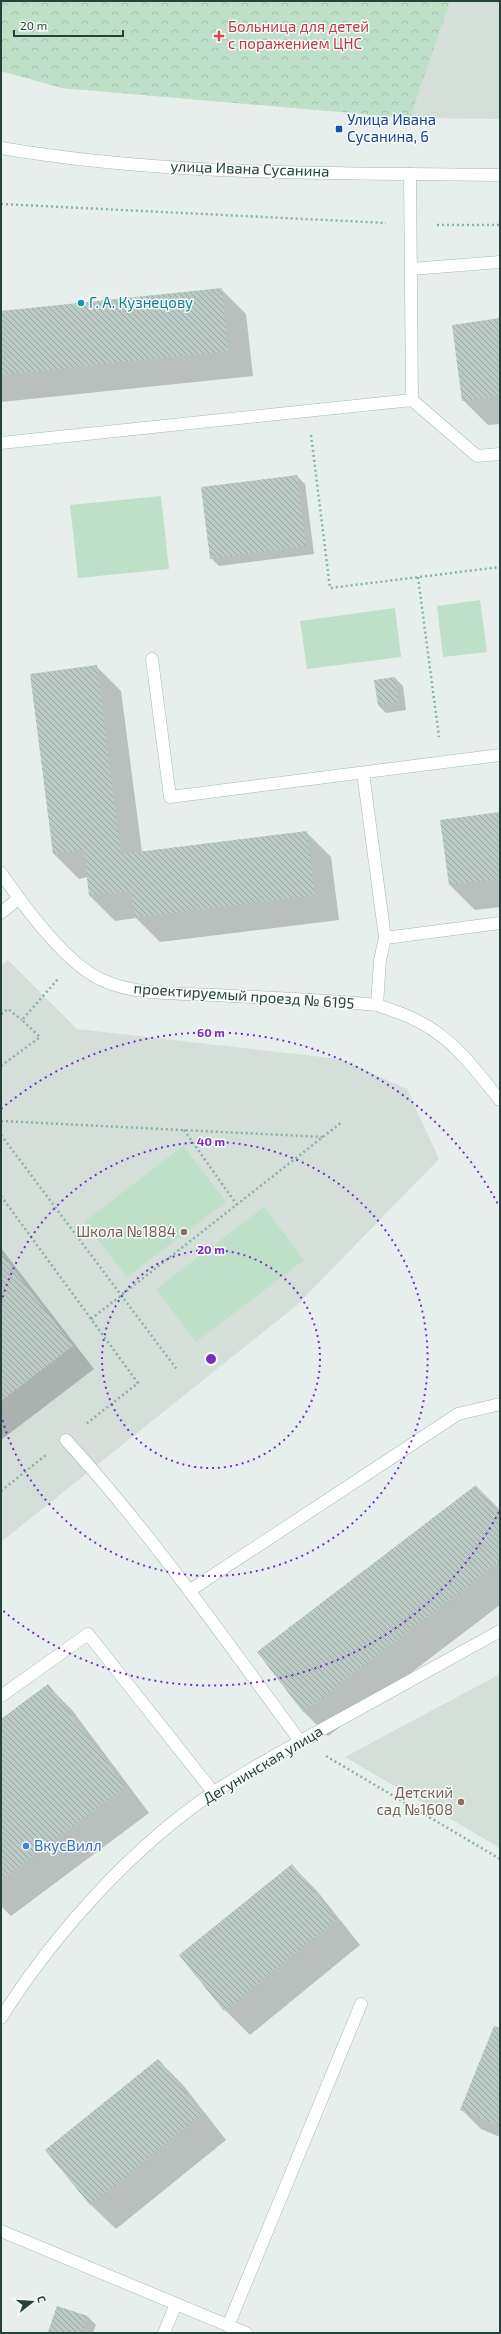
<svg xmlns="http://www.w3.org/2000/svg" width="501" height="2334" font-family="'Exo 2',sans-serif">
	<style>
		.built { fill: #d4dfda }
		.green { fill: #bfe0c8 }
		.forest { fill: url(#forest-crowns) }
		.shadow { fill: #0003 }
		.building { fill: url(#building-back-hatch) }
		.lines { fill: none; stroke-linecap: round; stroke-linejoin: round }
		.service-casing { stroke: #a8b8b2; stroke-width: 13 }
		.minor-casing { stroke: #a8b8b2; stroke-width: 13 }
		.tertiary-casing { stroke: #a8b8b2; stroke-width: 13 }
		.path { stroke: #86b3a5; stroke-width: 2.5; stroke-dasharray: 2 3; stroke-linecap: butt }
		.service { stroke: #fff; stroke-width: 12 }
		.minor { stroke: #fff; stroke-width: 12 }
		.tertiary { stroke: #fff; stroke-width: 12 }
		.ring { fill: none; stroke: #7b2cbf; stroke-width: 2; stroke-dasharray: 2 4 }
		.health-dot { fill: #e0444e; stroke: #f7fbf9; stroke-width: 1.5 }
		.transit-dot { fill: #1a4fb4; stroke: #f7fbf9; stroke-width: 1.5 }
		.culture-dot { fill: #0f9aa8; stroke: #f7fbf9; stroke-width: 1.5 }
		.education-dot { fill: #8d6e63; stroke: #f7fbf9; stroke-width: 1.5 }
		.shop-dot { fill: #3f7fe0; stroke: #f7fbf9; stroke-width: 1.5 }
		.labels { text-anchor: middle; stroke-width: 3; stroke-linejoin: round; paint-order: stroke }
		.health-label { font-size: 15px; fill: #be3a42; stroke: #f7fbf9; text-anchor: start }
		.transit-label { font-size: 15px; fill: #164399; stroke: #f7fbf9; text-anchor: start }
		.street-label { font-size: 15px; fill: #24423a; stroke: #f7fbf9 }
		.culture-label { font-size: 15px; fill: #0d838f; stroke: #f7fbf9; text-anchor: start }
		.education-label { font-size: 15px; fill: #785e54; stroke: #f7fbf9; text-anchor: end }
		.shop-label { font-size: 15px; fill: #366cbe; stroke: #f7fbf9; text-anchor: start }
		.centre { fill: #7b2cbf; stroke: #f7fbf9; stroke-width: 2 }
		.ring-label { font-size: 12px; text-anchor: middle; font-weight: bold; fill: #7b2cbf; stroke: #f7fbf9; stroke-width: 3; stroke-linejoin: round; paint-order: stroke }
	</style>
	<defs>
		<pattern id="forest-crowns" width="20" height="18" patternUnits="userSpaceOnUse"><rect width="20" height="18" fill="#bfe0c8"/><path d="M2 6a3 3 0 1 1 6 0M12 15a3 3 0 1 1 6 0" fill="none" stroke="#a4c1ad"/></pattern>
		<pattern id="building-back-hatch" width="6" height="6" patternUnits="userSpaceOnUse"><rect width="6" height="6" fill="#bbcac4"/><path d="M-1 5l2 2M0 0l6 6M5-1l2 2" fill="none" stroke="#98a6a0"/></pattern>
	</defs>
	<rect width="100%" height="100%" fill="#e6efeb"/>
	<!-- built -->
	<path class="built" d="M1,1H500V119L410,118L62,88L1,71Z
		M8,960L77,1029L340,1059L407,1089L439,1159L297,1305L1,1542V966Z
		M500,1674V1848L345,1757Z"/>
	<!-- green -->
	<path class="green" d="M161,496L169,569L78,578L70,505Z
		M480,600L487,652L443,657L437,606Z
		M395,608L401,657L307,669L300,621Z
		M183,1146L226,1202L127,1277L84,1222Z
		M264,1207L304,1260L196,1342L156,1289Z"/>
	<!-- forest -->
	<path class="forest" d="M1,1H450L410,118L62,88L1,71Z"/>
	<!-- shadow -->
	<path class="shadow" d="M221,289L246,314L253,376L1,402V312Z
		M500,319V424L488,425L463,400Z
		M297,476L305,484L314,554L219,566L211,558Z
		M96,666L121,691L142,852L306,832L331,857L339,920L160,942L136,918L115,921L90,896L88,877L79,879L54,854Z
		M395,678L403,686L406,710L386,713L378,705Z
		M500,813V907L475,910L450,885Z
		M1,1248L94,1369L1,1440Z
		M476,1486L500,1510V1605L328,1736L303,1711Z
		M47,1685L72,1710L149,1813L11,1916L1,1906V1720Z
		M292,1866L317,1891L360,1945L250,2035L225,2010Z
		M500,2030V2137L481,2129L462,2110Z
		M158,2060L183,2085L226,2140L116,2229L91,2205L47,2150Z
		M58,2307L88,2317L96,2325L93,2333H50Z"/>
	<!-- building -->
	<path class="building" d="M222,288L228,351L1,375V311Z
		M500,318V396L462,401L452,325Z
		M297,475L306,546L210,559L201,487Z
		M97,665L121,854L307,831L315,895L134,918L131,891L89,896L84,850L53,854L30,674Z
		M395,677L399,702L378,705L374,680Z
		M500,812V879L449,885L440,820Z
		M1,1253L73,1346L1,1401Z
		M476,1485L500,1516V1561L303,1712L257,1652Z
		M48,1684L125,1787L1,1880V1719Z
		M292,1864L336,1920L224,2011L179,1955Z
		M494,2026L500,2028V2126L460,2110Z
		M158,2059L202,2114L90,2205L45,2150Z
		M57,2306L88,2316L82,2333L48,2332Z"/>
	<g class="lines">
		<!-- service casing -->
		<g class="service-casing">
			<path id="service" d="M410,174L412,400
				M411,269L500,262
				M1,443L412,400L477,456L500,454
				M152,659L170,797L500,755
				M363,773L385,938L380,960L377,1005
				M1,913L19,898
				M385,938L500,923
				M66,1440C151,1533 225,1640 300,1741
				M189,1591L458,1414L500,1404
				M1,1696L88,1634L214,1793
				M228,2326L361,2004
				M164,2333L176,2304"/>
		</g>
		<!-- minor casing -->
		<g class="minor-casing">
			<path id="minor" d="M1,873C23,905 64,962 100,979C135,996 178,993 216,995C270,998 324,1000 377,1005C398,1012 418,1019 436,1032C461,1049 481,1077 500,1100
				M1,2018C54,1934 131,1848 214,1792C254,1766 297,1743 339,1720C393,1690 446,1661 500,1631
				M1,2231L246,2333"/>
		</g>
		<!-- tertiary casing -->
		<g class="tertiary-casing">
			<path id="tertiary" d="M1,148C165,176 334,173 500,175"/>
		</g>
		<!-- path -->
		<path class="path" d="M1,204L386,223
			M437,225H500
			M311,435L330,588L500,567
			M418,577L439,737
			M1,1014L8,1009L22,1020
			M1,1066L40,1037L22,1020L58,979
			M1,1121L324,1137
			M184,1130L237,1205
			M1,1135L178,1371
			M1,1196L138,1383L86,1424
			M91,1319L342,1122
			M1,1491L46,1455
			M326,1756L500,1859"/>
		<!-- service -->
		<use href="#service" class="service"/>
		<!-- minor -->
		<use href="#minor" class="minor"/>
		<!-- tertiary -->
		<use href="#tertiary" class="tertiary"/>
	</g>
	<!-- distance rings -->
	<g class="ring">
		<circle cx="211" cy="1359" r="109"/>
		<path d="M1 1303A217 217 0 1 1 1 1415"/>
		<path d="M499 1512A326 326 0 0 1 1 1609M1 1109A326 326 0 0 1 499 1206"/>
	</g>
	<!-- markers -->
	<path class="health-dot" d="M217 30h4v4h4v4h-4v4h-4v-4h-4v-4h4z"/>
	<rect class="transit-dot" x="335" y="125" width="8" height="8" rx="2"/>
	<circle class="culture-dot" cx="81" cy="303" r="4"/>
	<g class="education-dot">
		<circle cx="184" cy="1232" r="4"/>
		<circle cx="461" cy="1802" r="4"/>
	</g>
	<circle class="shop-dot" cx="26" cy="1846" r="4"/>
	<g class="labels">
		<!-- health labels -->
		<g class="health-label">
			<text x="228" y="32">Больница для детей<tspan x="228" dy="17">с поражением ЦНС</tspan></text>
		</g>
		<!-- transit labels -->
		<g class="transit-label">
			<text x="347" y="125">Улица Ивана<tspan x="347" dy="17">Сусанина, 6</tspan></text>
		</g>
		<!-- street labels -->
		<g class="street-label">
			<text transform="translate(250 169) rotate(2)" y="5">улица Ивана Сусанина</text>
			<text transform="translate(244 996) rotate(4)" y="5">проектируемый проезд № 6195</text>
			<text transform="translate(263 1765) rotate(-31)" y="5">Дегунинская улица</text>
		</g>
		<!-- culture labels -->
		<g class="culture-label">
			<text x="89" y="308">Г. А. Кузнецову</text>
		</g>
		<!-- education labels -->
		<g class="education-label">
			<text x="176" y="1237">Школа №1884</text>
			<text x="453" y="1798">Детский<tspan x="453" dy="17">сад №1608</tspan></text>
		</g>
		<!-- shop labels -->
		<g class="shop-label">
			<text x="34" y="1851">ВкусВилл</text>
		</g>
	</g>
	<circle cx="211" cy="1359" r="6" class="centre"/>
	<g class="ring-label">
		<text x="211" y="1037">60 m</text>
		<text x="211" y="1146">40 m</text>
		<text x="211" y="1254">20 m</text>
	</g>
	<!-- border -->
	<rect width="501" height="2334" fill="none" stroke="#24423a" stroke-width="4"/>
	<!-- north arrow -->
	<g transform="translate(32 2302) rotate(73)" stroke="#f7fbf9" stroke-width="3" paint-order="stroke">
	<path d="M0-3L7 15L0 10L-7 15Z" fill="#24423a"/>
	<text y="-6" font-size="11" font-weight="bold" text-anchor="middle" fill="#24423a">С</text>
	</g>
	<!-- scale -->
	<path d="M14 30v6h109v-6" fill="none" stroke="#24423a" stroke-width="2"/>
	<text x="20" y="30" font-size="12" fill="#24423a" stroke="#f7fbf9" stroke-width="3" paint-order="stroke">20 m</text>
</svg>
